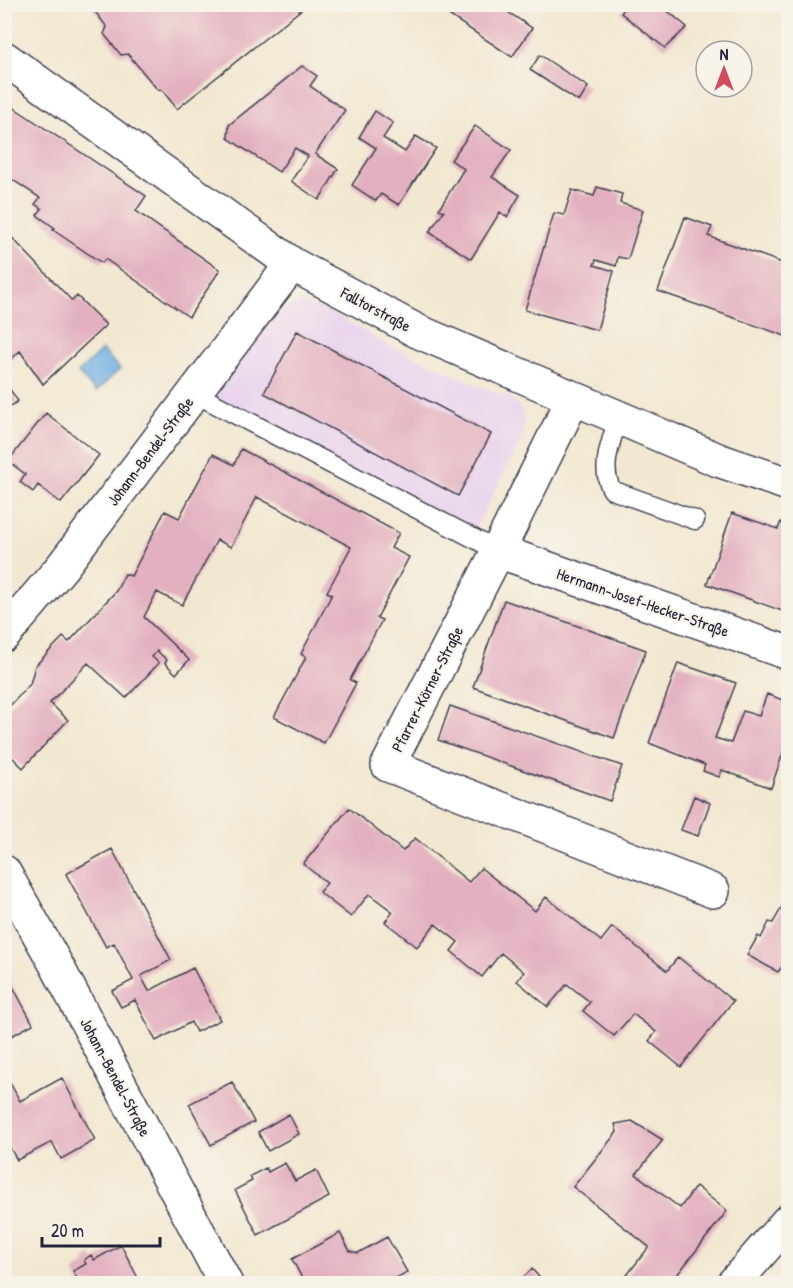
<svg xmlns="http://www.w3.org/2000/svg" width="793" height="1288" font-family="'Patrick Hand',sans-serif">
	<style>
		.built { fill: #e9d2ee }
		.water { fill: #71b0e4; stroke: #4a6990; stroke-width: 1.5 }
		.building { fill: #e3b0bf }
		.lines { fill: none; stroke-linecap: round; stroke-linejoin: round }
		.service-casing { stroke: #414052; stroke-width: 21 }
		.minor-casing { stroke: #414052; stroke-width: 36 }
		.service { stroke: #fff; stroke-width: 18 }
		.minor { stroke: #fff; stroke-width: 33 }
		.labels { text-anchor: middle; stroke-width: 4.5; stroke-linejoin: round; paint-order: stroke }
		.street-label { font-size: 16px; fill: #22223b; stroke: #f7f3e8 }
	</style>
	<rect width="100%" height="100%" fill="#f7f3e8"/>
	<filter id="ink" filterUnits="userSpaceOnUse"><feTurbulence type="fractalNoise" baseFrequency=".0167" numOctaves="2"/><feDisplacementMap in="SourceGraphic" scale="12" xChannelSelector="R" yChannelSelector="G"/><feConvolveMatrix kernelMatrix="1 2 1 2 8 2 1 2 1" color-interpolation-filters="sRGB"/></filter>
	<filter id="wash" filterUnits="userSpaceOnUse"><feTurbulence type="fractalNoise" baseFrequency=".008" numOctaves="4" result="noise"/><feDisplacementMap in="SourceGraphic" scale="24" xChannelSelector="R" yChannelSelector="G"/><feGaussianBlur stdDeviation="1.35" result="paint"/><feColorMatrix in="noise" values="0 0 0 0 0 0 0 0 0 0 0 0 0 0 0 0 0 1.4 0 .05"/><feComposite in="paint" operator="in"/></filter>
	<g filter="url(#wash)">
		<rect width="100%" height="100%" fill="#f2e8d1"/>
		<!-- built -->
		<path class="built" d="M300,303L322,307L385,343L484,388L510,397L519,406L524,419L523,438L471,536L212,399L268,320L279,310Z"/>
		<!-- water -->
		<path class="water" d="M102,350L120,369L96,392L78,373Z"/>
		<g id="blocks">
			<!-- building -->
			<path class="building" d="M89,4H308L177,109L162,90L157,89L128,54L121,55L104,34L107,27Z
				M432,4H496L532,28L512,57Z
				M628,4H659L687,27L665,48L621,13Z
				M540,55L588,87L579,102L530,70Z
				M302,66L317,76L310,86L345,110L315,154L338,169L319,200L291,181L308,156L295,148L279,172L228,138L229,125Z
				M4,101L146,196L136,211L220,270L189,317L105,259L102,263L53,230L55,228L37,215L42,209L35,204L40,198L4,174Z
				M375,111L393,123L383,138L405,152L416,136L436,148L399,205L381,194L376,201L352,185L376,148L359,137Z
				M475,126L511,150L492,177L520,195L507,217L500,212L471,259L429,232L444,211L439,209L464,169L451,160Z
				M597,187L622,194L620,203L643,210L628,259L618,257L616,266L596,260L594,265L614,271L597,330L525,310L554,213L564,215L572,190L594,196Z
				M685,217L712,227L708,236L788,265V337L658,291Z
				M4,229L72,301L77,296L106,325L43,384L20,351L4,366Z
				M297,331L491,434L458,496L264,393Z
				M4,381L18,401L4,411Z
				M46,413L99,455L61,503L38,485L33,492L20,482L25,474L8,461Z
				M241,449L399,533L391,548L409,557L377,618L382,620L350,680L356,683L324,743L274,717L306,657L301,654L332,594L327,592L351,547L257,497L231,547L217,540L182,605L157,592L144,617L189,660L176,674L165,663L167,660L157,651L152,657L159,663L126,698L88,663L50,703L68,720L23,768L5,750V711L30,684L35,666L63,637L69,642L116,591L125,574L131,576L165,511L179,518L213,454L234,465Z
				M732,513L778,529L781,522L788,525V613L707,584Z
				M504,600L646,650L614,738L473,687Z
				M678,663L736,683L715,738L731,743L743,711L759,716L767,694L788,702V752L784,750L771,788L722,770L719,777L703,771L705,765L649,743Z
				M450,706L622,766L610,801L438,740Z
				M694,796L710,803L698,836L681,830Z
				M349,808L403,851L415,838L469,882L481,868L535,911L546,897L601,941L612,927L667,971L678,957L733,1001L681,1067L649,1041L656,1032L633,1014L614,1036L583,1011L590,1002L567,984L548,1007L517,981L524,972L501,953L482,977L451,951L458,942L435,924L417,947L385,922L393,912L369,894L351,917L319,892L327,883L303,864Z
				M112,849L171,960L141,976L149,991L193,968L220,1020L196,1032L191,1022L156,1041L135,1000L121,1007L112,991L133,980L114,943L106,947L66,874Z
				M788,901V959L778,972L747,955L758,936L761,938L769,922L773,923L782,907L785,908Z
				M11,983L33,1024L4,1040V987Z
				M4,1072L20,1101L62,1078L95,1140L61,1159L52,1142L17,1160L4,1137Z
				M232,1082L254,1122L211,1145L189,1104Z
				M289,1114L299,1134L268,1151L258,1132Z
				M632,1121L663,1140L636,1174L680,1208L696,1186L727,1211L670,1284H620L649,1247L573,1187L617,1132L615,1124Z
				M285,1163L295,1181L316,1170L329,1197L258,1235L235,1190L252,1181L250,1176L266,1168L268,1172Z
				M340,1233L350,1251L358,1253L387,1237L407,1272L386,1284H305L292,1259Z
				M121,1245L141,1284H80L73,1271L86,1264L84,1260L91,1255L94,1260Z
				M532,1269L545,1284H521L519,1281Z"/>
		</g>
	</g>
	<g filter="url(#ink)">
		<use href="#blocks" fill-opacity="0" stroke="#414052" stroke-width="1.5"/>
		<g class="lines">
			<!-- service casing -->
			<g class="service-casing">
				<path id="service" d="M194,393L498,551
					M618,418C612,440 599,468 612,490L695,520"/>
			</g>
			<!-- minor casing -->
			<g class="minor-casing">
				<path id="minor" d="M4,58L292,264L417,331L718,460L788,484
					M573,399L498,551L388,765L713,891
					M498,551L788,653
					M4,635L62,567L292,264
					M4,872L58,968L226,1284
					M733,1284L788,1221"/>
			</g>
			<!-- service -->
			<use href="#service" class="service"/>
			<!-- minor -->
			<use href="#minor" class="minor"/>
		</g>
	</g>
	<g class="labels">
		<!-- street labels -->
		<g class="street-label">
			<text transform="translate(376 309) rotate(28)" y="6">Falltorstraße</text>
			<text transform="translate(150 451) rotate(-53)" y="6">Johann-Bendel-Straße</text>
			<text transform="translate(643 602) rotate(19)" y="6">Hermann-Josef-Hecker-Straße</text>
			<text transform="translate(427 689) rotate(-63)" y="6">Pfarrer-Körner-Straße</text>
			<text transform="translate(116 1077) rotate(62)" y="6">Johann-Bendel-Straße</text>
		</g>
	</g>
	<!-- margin -->
	<rect width="793" height="1288" fill="none" stroke="#f7f3e8" stroke-width="24"/>
	<!-- north arrow -->
	<g transform="translate(724 69)"><circle r="28" fill="#f7f3e8" stroke="#a29fa3" stroke-width="1.5"/>
	<path d="M0-4.5L10 22L0 15L-10 22Z" fill="#d1495b"/>
	<text y="-9" font-size="16" font-weight="bold" text-anchor="middle" fill="#22223b">N</text>
	</g>
	<!-- scale -->
	<path d="M42 1237v9h118v-9" fill="none" stroke="#22223b" stroke-width="3"/>
	<text x="51" y="1237" font-size="18" fill="#22223b" stroke="#f7f3e8" stroke-width="4.5" paint-order="stroke">20 m</text>
</svg>
